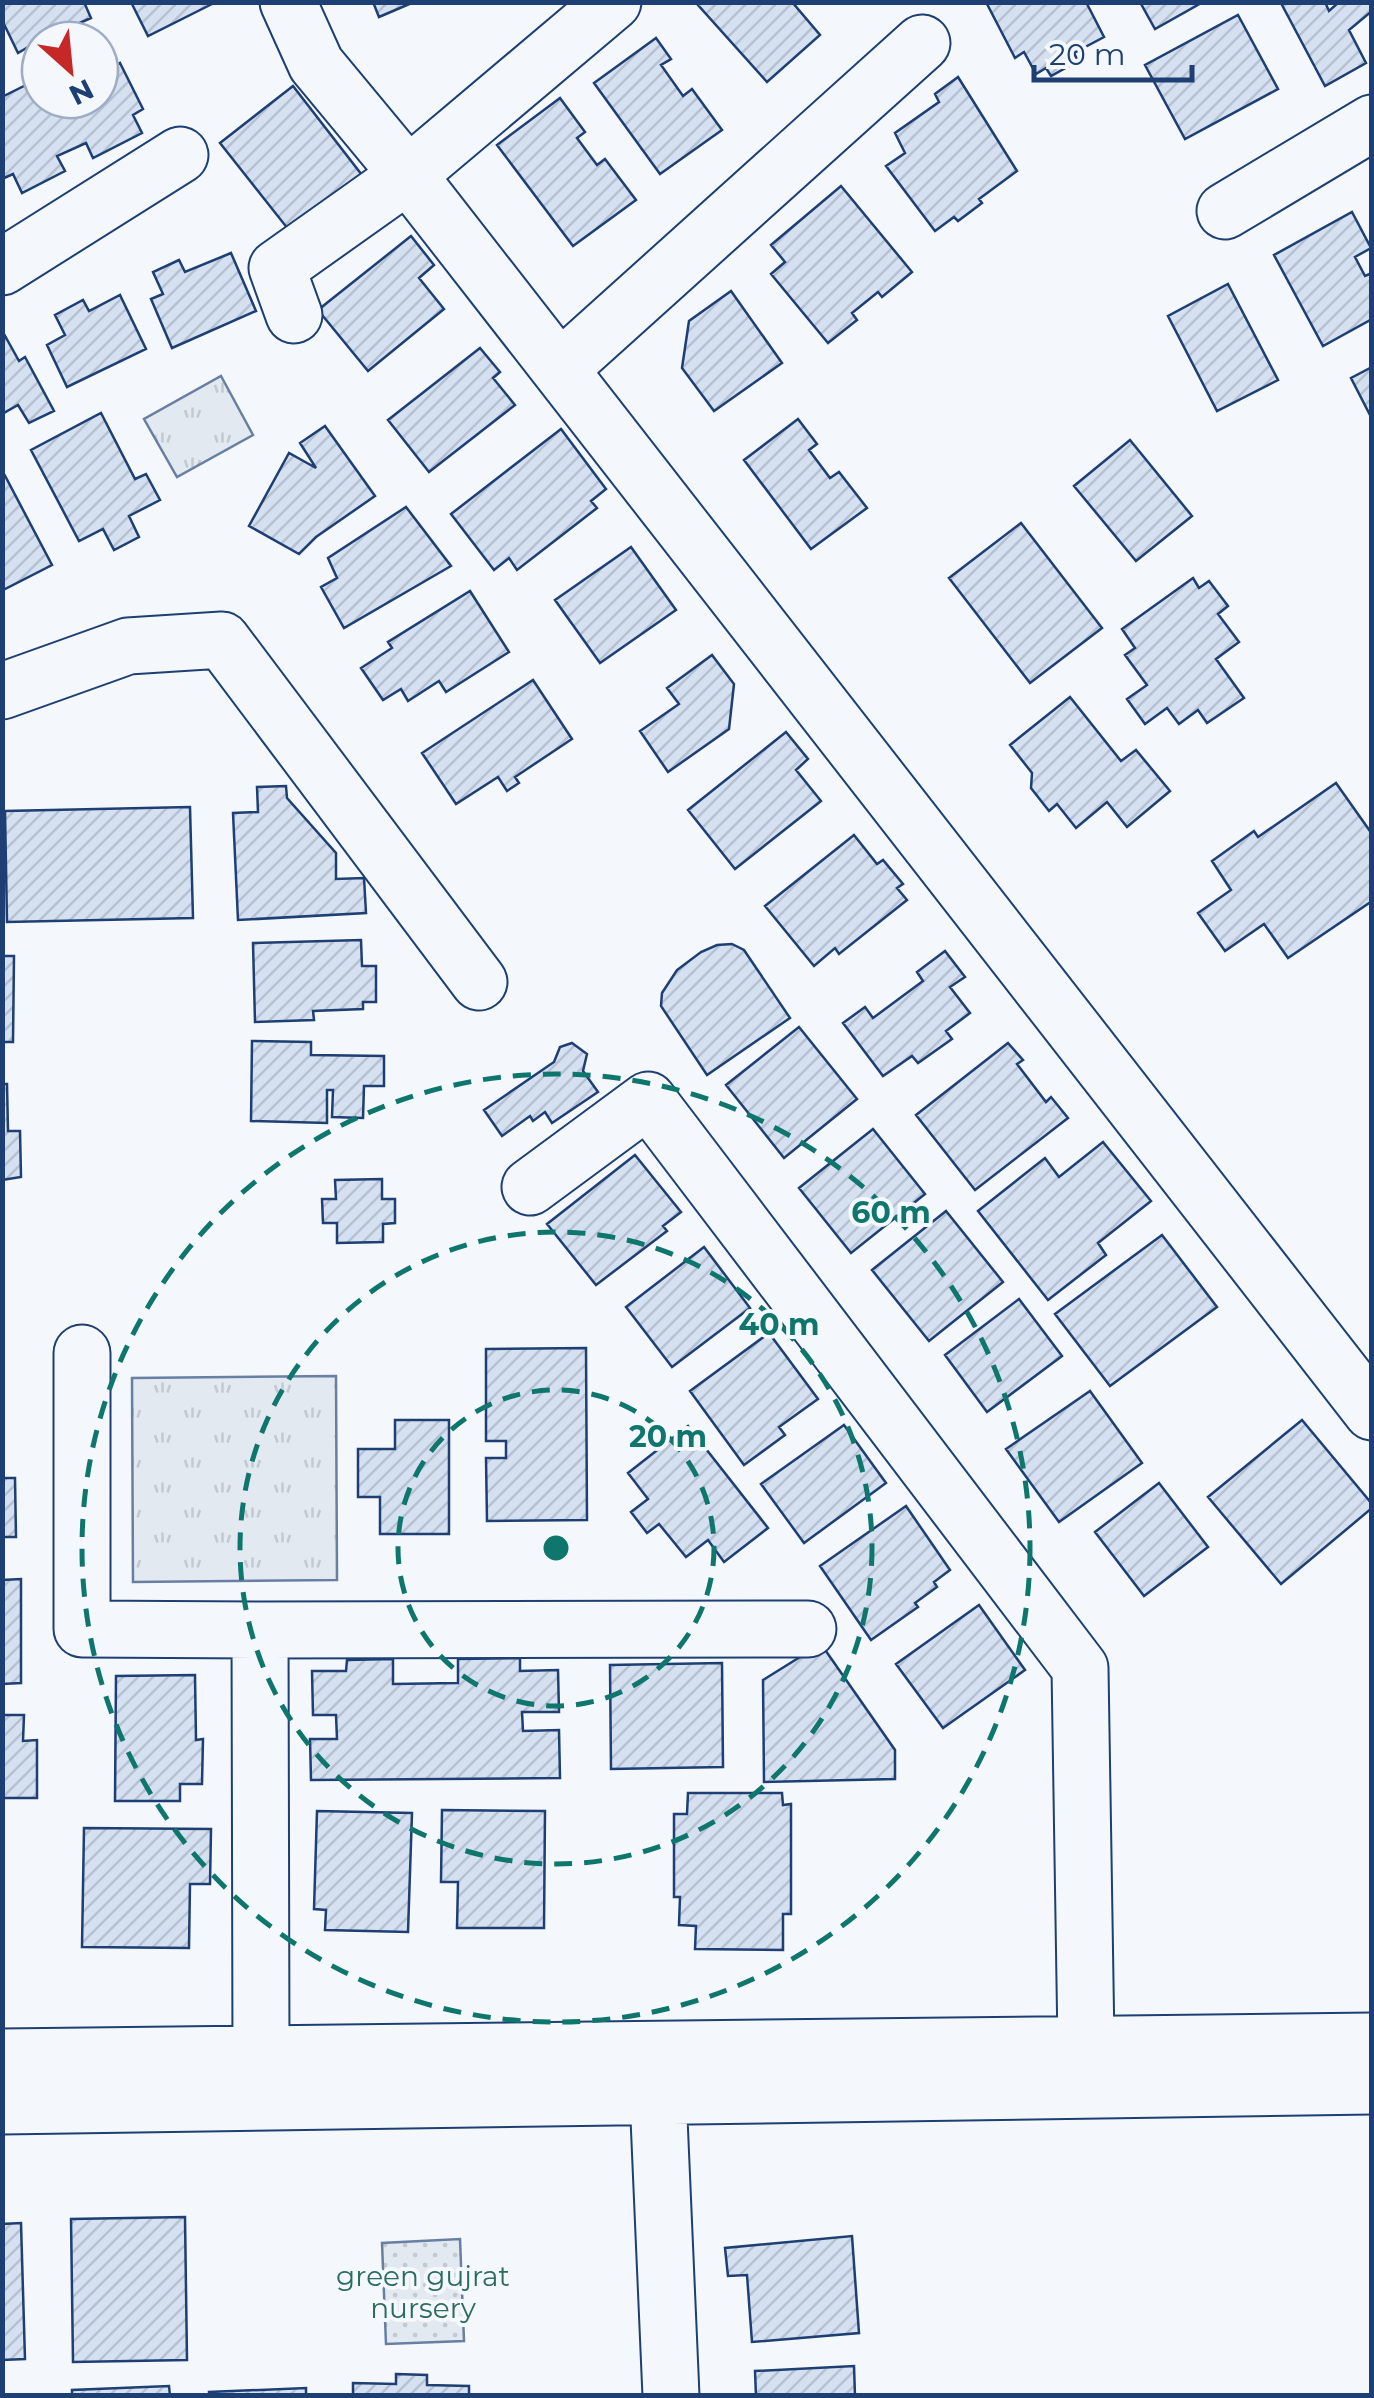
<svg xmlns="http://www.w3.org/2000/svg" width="1374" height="2398" font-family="Montserrat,sans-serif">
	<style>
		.grass { fill: url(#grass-tufts); stroke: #687fa3; stroke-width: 2.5 }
		.garden { fill: url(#garden-dots); stroke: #687fa3; stroke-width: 2.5 }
		.building { fill: url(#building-hatch); stroke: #1d3f73; stroke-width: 2.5 }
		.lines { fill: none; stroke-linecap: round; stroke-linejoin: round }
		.minor-casing { stroke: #1d3f73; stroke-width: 59 }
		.minor { stroke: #f4f7fb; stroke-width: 55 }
		.ring { fill: none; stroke: #0f766e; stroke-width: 5; stroke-dasharray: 18 12 }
		.labels { text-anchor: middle; stroke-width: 8; stroke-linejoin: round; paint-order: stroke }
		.park-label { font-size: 28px; fill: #2c6c60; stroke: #f4f7fb }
		.centre { fill: #0f766e; stroke: #f4f7fb; stroke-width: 5 }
		.ring-label { font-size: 30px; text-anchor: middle; font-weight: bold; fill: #0f766e; stroke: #f4f7fb; stroke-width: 8; stroke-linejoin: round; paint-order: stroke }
	</style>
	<defs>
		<pattern id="grass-tufts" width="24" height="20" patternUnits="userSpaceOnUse" patternTransform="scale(2.5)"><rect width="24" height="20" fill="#e3e9f0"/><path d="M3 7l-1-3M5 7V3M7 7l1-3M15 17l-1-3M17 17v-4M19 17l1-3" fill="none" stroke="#c2c9d1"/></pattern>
		<pattern id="garden-dots" width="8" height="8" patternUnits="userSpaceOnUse" patternTransform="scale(2.5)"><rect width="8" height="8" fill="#e3e9f0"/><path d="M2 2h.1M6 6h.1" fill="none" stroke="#c2c9d1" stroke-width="1.8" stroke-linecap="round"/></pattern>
		<pattern id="building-hatch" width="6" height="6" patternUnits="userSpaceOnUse" patternTransform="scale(2.5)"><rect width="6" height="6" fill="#d5e0f0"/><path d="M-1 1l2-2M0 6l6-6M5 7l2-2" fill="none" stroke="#b6c1d1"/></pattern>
	</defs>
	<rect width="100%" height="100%" fill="#f4f7fb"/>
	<!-- grass -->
	<path class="grass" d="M221,376L253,435L177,477L144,419Z
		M336,1376L337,1580L133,1582L132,1378Z"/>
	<!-- garden -->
	<path class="garden" d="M460,2239L464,2341L386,2344L382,2243Z"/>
	<!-- building -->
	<path class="building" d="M2,2H84L91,18L40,40L18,53L2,20Z
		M131,2H216L148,36Z
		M373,2H414L379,17Z
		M701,2H792L820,35L767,82L698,5Z
		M986,2H1086L1104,37L1074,53L1078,61L1051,76L1046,68L1036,74L1024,52L1015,58Z
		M1140,2H1203L1155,29Z
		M1325,2L1329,11L1339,2H1372V11L1349,30L1366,63L1325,86L1281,3Z
		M1238,15L1278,89L1185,139L1145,65Z
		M656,38L671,59L661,65L683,96L692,89L722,130L660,174L594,83Z
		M120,63L143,109L133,115L142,133L93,158L86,143L57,156L65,171L22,193L13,174L2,179V97L40,78V100H100V72Z
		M958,77L1017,171L979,199L982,203L958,221L954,217L935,231L886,166L905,153L895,133L939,102L935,94Z
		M293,86L372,188L292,234L220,143Z
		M560,98L585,132L577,138L597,165L605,159L636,200L573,246L497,145Z
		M841,186L912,272L882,297L878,292L852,313L857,320L828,343L771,274L785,262L771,245Z
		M1352,212L1371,248L1355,257L1365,276L1372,273V319L1323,346L1274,255Z
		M411,236L434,265L419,278L444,309L368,371L318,310Z
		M231,253L256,311L172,348L151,299L163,294L153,272L179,260L185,272Z
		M1228,284L1278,380L1217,411L1168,316Z
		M731,291L782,363L714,411L682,368L689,321Z
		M120,295L146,349L67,387L47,345L65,335L55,315L83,300L89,311Z
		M4,334L19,361L25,357L54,411L29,423L18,405L2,414Z
		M480,348L500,372L493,378L515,405L429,472L388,420Z
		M1372,367V419L1351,378Z
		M101,413L135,479L146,474L160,500L129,516L139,537L114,550L103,529L79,541L31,450Z
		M798,419L817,444L809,450L830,478L839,472L867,508L811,549L744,460Z
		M325,426L375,496L316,537L299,554L249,526L289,453L316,468L300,443Z
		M561,429L606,489L591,501L597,508L517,570L509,558L494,570L451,514Z
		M1130,440L1192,516L1136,561L1074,486Z
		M2,470L52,565L3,590L2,588Z
		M406,507L451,566L344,628L321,587L337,578L328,558Z
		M1021,523L1102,628L1030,683L949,578Z
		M631,547L676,610L600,663L555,600Z
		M1193,578L1199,588L1209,581L1228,606L1218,614L1239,642L1216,659L1244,698L1207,723L1198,710L1179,724L1167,708L1145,724L1127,699L1147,685L1125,655L1135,648L1122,629Z
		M470,591L509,652L446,692L439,681L408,701L401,689L383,700L361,668L392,648L388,642Z
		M712,655L734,684L729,729L668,772L640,731L679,704L667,688Z
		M533,680L572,739L515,777L519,783L507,791L498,777L456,804L422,753Z
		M1070,697L1121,761L1136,750L1170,791L1127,827L1107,802L1076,828L1057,804L1049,811L1031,788L1032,773L1010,745Z
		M786,732L808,759L796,770L821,801L735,869L688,810Z
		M1336,783L1372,834V901L1288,958L1264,924L1225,951L1198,913L1231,890L1212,861L1254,831L1258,837Z
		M286,786L287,798L336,853V879L364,878L366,913L238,920L233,813L258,812L257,787Z
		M190,807L193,918L7,922L5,811Z
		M854,835L877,864L883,860L903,884L897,888L907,900L839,954L835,948L814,966L765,906Z
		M361,940L362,966H376V1002H363V1009L313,1011L314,1020L255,1022L253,943Z
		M732,944L744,950L790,1018L707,1075L661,1006L662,993L677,970L701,952L717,945Z
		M945,951L965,977L950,987L970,1013L946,1031L952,1039L918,1063L912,1056L883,1076L843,1023L865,1007L873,1018L923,981L917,972Z
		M2,956H14L13,1042H2Z
		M799,1027L857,1099L784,1158L726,1085Z
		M252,1041L311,1042V1055L384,1056V1086H364L363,1118L332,1117L333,1090H327V1123L251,1121Z
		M572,1043L587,1054L583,1071L598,1092L552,1123L545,1112L533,1121L530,1116L502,1136L484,1110L554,1062L560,1047Z
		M1008,1043L1023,1060L1017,1064L1046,1102L1051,1097L1068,1118L975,1190L916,1115Z
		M2,1084H7L8,1131H20L21,1177L2,1180Z
		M873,1129L925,1194L851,1253L799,1188Z
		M1103,1142L1151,1201L1098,1243L1106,1255L1048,1300L978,1211L1045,1158L1059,1177Z
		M635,1155L681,1212L663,1226L667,1231L596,1285L547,1224Z
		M382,1179V1199H395V1223L383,1224V1242L337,1243V1223H323L322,1199H336L335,1180Z
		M946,1211L1003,1282L929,1341L872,1270Z
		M1162,1235L1217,1307L1110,1386L1055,1314Z
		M704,1247L750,1308L672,1367L626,1307Z
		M1019,1299L1062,1356L987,1412L945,1355Z
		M769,1333L818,1399L779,1427L785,1435L744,1465L690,1391Z
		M586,1348L587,1520L487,1521L486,1458H506V1441H486V1349Z
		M1090,1391L1142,1463L1059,1522L1006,1449Z
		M395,1420H449V1534H380V1497H358V1449H395Z
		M1302,1420L1372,1504V1508L1281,1584L1208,1497Z
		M844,1425L886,1483L804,1543L761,1484Z
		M688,1426L768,1528L724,1562L708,1540L686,1557L659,1524L647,1533L631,1512L648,1499L628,1473Z
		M2,1464L3,1478H15L16,1537H2Z
		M1159,1483L1208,1547L1144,1596L1095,1532Z
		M906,1506L950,1570L934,1582L937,1587L915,1603L918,1607L871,1640L820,1566Z
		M21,1579V1683L2,1684V1580Z
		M979,1605L1025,1670L943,1728L896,1664Z
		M821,1644L895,1750V1779L764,1782L763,1680Z
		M520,1658V1671L558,1670L559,1712H522L523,1731L559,1730L560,1778L311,1780L310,1739H337L336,1715H313L312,1671H346L347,1660L393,1659V1684L458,1683V1659Z
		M722,1663L723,1767L611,1769L610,1665Z
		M195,1675L196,1740L203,1739L202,1784H180V1801H115L116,1676Z
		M2,1715H24L23,1741L37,1740V1798H2Z
		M688,1793H782L783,1805L791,1804V1914H783V1950L695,1949L696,1926L679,1925L680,1897H674V1814H687Z
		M442,1810L545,1811L544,1928H457L458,1882H441Z
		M317,1811L412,1813L408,1932L325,1930L326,1910L314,1909Z
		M84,1828L211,1829L210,1884H190L189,1948L82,1947Z
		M185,2217L187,2360L73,2362L71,2219Z
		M21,2223L25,2359L2,2360V2224Z
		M852,2236L859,2333L752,2342L747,2275L728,2276L725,2248Z
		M854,2366L855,2396H756L755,2371Z
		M396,2374L427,2375V2385L469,2386V2396H353V2383L396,2384Z
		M169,2386L170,2396H72V2390Z
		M306,2388V2396H209V2392Z"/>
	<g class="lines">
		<!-- minor casing -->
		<g class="minor-casing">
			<path id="minor" d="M288,2L316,64L408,175L1372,1412
				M1225,211L1372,123
				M2,267L180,155
				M294,315L277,268L408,175L613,2
				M560,369L922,43
				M2,691L128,646L222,640L479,982
				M530,1187L648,1100L1080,1668L1086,2044
				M82,1353V1629L260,1630L261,2054
				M260,1630L808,1629
				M2,2057L1372,2041
				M658,2095L671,2396
				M2,2106L1372,2086"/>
		</g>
		<!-- minor -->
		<use href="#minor" class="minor"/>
	</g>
	<!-- distance rings -->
	<g class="ring">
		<circle cx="556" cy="1548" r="158"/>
		<circle cx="556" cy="1548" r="316"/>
		<circle cx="556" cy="1548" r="474"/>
	</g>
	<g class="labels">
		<!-- park labels -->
		<g class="park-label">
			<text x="423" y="2286">green gujrat<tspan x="423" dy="32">nursery</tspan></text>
		</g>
	</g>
	<circle cx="556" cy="1548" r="15" class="centre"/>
	<g class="ring-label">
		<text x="891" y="1223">60 m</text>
		<text x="779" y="1335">40 m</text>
		<text x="668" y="1447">20 m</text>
	</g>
	<!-- border -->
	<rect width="1374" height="2398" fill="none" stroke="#1d3f73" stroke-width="10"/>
	<!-- north arrow -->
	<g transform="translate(70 70) rotate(153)"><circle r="48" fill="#f4f7fb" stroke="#9eadc5" stroke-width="2.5"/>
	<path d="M0-8L18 38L0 25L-18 38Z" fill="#c62828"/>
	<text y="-15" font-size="28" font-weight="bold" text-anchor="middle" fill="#1d3f73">N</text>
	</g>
	<!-- scale -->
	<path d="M1034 65v15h158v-15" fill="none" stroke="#1d3f73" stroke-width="5"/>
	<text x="1049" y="65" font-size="30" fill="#1d3f73" stroke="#f4f7fb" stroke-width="8" paint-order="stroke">20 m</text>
</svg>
